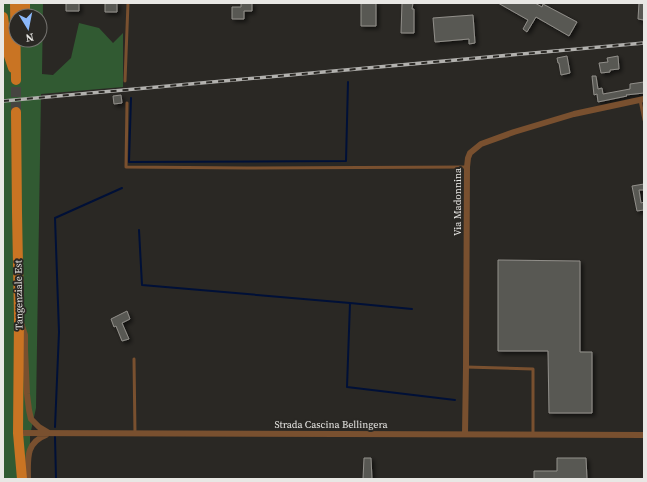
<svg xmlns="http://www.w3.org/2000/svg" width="647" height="482" font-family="'Source Serif 4',serif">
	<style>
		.green { fill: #315a32; fill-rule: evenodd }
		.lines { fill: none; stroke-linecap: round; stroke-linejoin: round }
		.stream { stroke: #001037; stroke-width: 2 }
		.building { fill: #595853; stroke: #918f8a; filter: url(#shadow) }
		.primary-tunnel { stroke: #464541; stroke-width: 10; stroke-dasharray: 10 5; stroke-linecap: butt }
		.lane { stroke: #79502f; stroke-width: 3 }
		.street { stroke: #79502f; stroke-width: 6 }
		.primary { stroke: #c97423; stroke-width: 10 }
		.rail-casing { stroke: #b2b1ae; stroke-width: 3.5 }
		.rail { stroke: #2a2824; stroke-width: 2; stroke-dasharray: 6; stroke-linecap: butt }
		.labels { text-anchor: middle; stroke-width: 4; stroke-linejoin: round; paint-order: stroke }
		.street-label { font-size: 10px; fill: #e8e7e4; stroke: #2a2824 }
	</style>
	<defs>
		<filter id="shadow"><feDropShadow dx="2.5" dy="2.5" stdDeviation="2" flood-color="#0009"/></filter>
	</defs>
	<rect width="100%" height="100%" fill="#2a2824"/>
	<!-- green -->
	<path class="green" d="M3,3H43L42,74L53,75L71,58L79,23L99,28L113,43L123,33V87L41,94L36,408L30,435V479H4L3,468ZM16,16H40V40H16Z"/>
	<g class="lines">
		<!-- stream -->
		<path class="stream" d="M131,98L129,162L346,161L348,82
			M139,230L142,285L350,303L412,309
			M350,303L347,387L455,400
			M55,427L59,332L55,218L122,188
			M55,437L56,479"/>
	</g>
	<!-- building -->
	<path class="building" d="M66,3H79V11H66Z
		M105,3H117V12H105Z
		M241,3H252V11H244V19H232V7H241Z
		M361,3H376V26H361Z
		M402,3H413L412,9H414V33H401Z
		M498,3H535L542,7L543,4L577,22L569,36L536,17L527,32L523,29L528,20Z
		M639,3H644V20L638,19Z
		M473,15L475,43L469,44V39L435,42L433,18Z
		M567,56L570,73L561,75L559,63H558L557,58Z
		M618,56L619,69L610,70V72L601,73L599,63L608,62L607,58Z
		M592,76H596L598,89L602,88L603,94L630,89V84L644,82V93L626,95L627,96L598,102L597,94L594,95Z
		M121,95L122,103L114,104L113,96Z
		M644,184V190H639L641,203L644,202V210L637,211L632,186Z
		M498,260L580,261V352H592V413H549L548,351H498Z
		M127,311L130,319L122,323L129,339L122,341L116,326L114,327L111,319Z
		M364,458H371L372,479H363Z
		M557,458H586L587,479H534V471H557Z"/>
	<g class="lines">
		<!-- primary-tunnel -->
		<path class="primary-tunnel" d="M16,112V80"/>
		<!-- lane -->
		<path class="lane" d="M125,81L128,3
			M640,100L644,120
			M127,103L126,167L247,168L467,167
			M134,359L135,434
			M466,367L533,369V434"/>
		<!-- street -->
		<path class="street" d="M21,323L25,335V349L27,394L29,410L31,419L39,427L49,433
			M18,433L644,435
			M465,434L466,367L467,167L468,158L470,153L481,144L514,132L574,114L644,99
			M28,479C28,460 25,443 46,435"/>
		<!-- primary -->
		<path class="primary" d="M15,3L16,80
			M25,16V3
			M3,17L8,53L13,68
			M16,112L17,212L19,317L18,433L22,479"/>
		<!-- rail casing -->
		<g class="rail-casing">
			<path id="rail" d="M3,101L644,43"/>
		</g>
		<!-- rail -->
		<use href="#rail" class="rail"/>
	</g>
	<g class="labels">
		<!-- street labels -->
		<g class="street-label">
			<text transform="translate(457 202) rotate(-90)" y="4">Via Madonnina</text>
			<text transform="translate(18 295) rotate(-91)" y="4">Tangenziale Est</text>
			<text x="331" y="428">Strada Cascina Bellingera</text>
		</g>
	</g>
	<!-- border -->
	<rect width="647" height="482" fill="none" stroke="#e8e7e4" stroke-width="8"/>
	<!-- north arrow -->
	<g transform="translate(28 28) rotate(170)"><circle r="19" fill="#2a2824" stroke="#767471"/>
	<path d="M0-3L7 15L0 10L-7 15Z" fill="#8cb9fc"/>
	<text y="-6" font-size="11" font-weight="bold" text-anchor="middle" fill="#e8e7e4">N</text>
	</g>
</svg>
